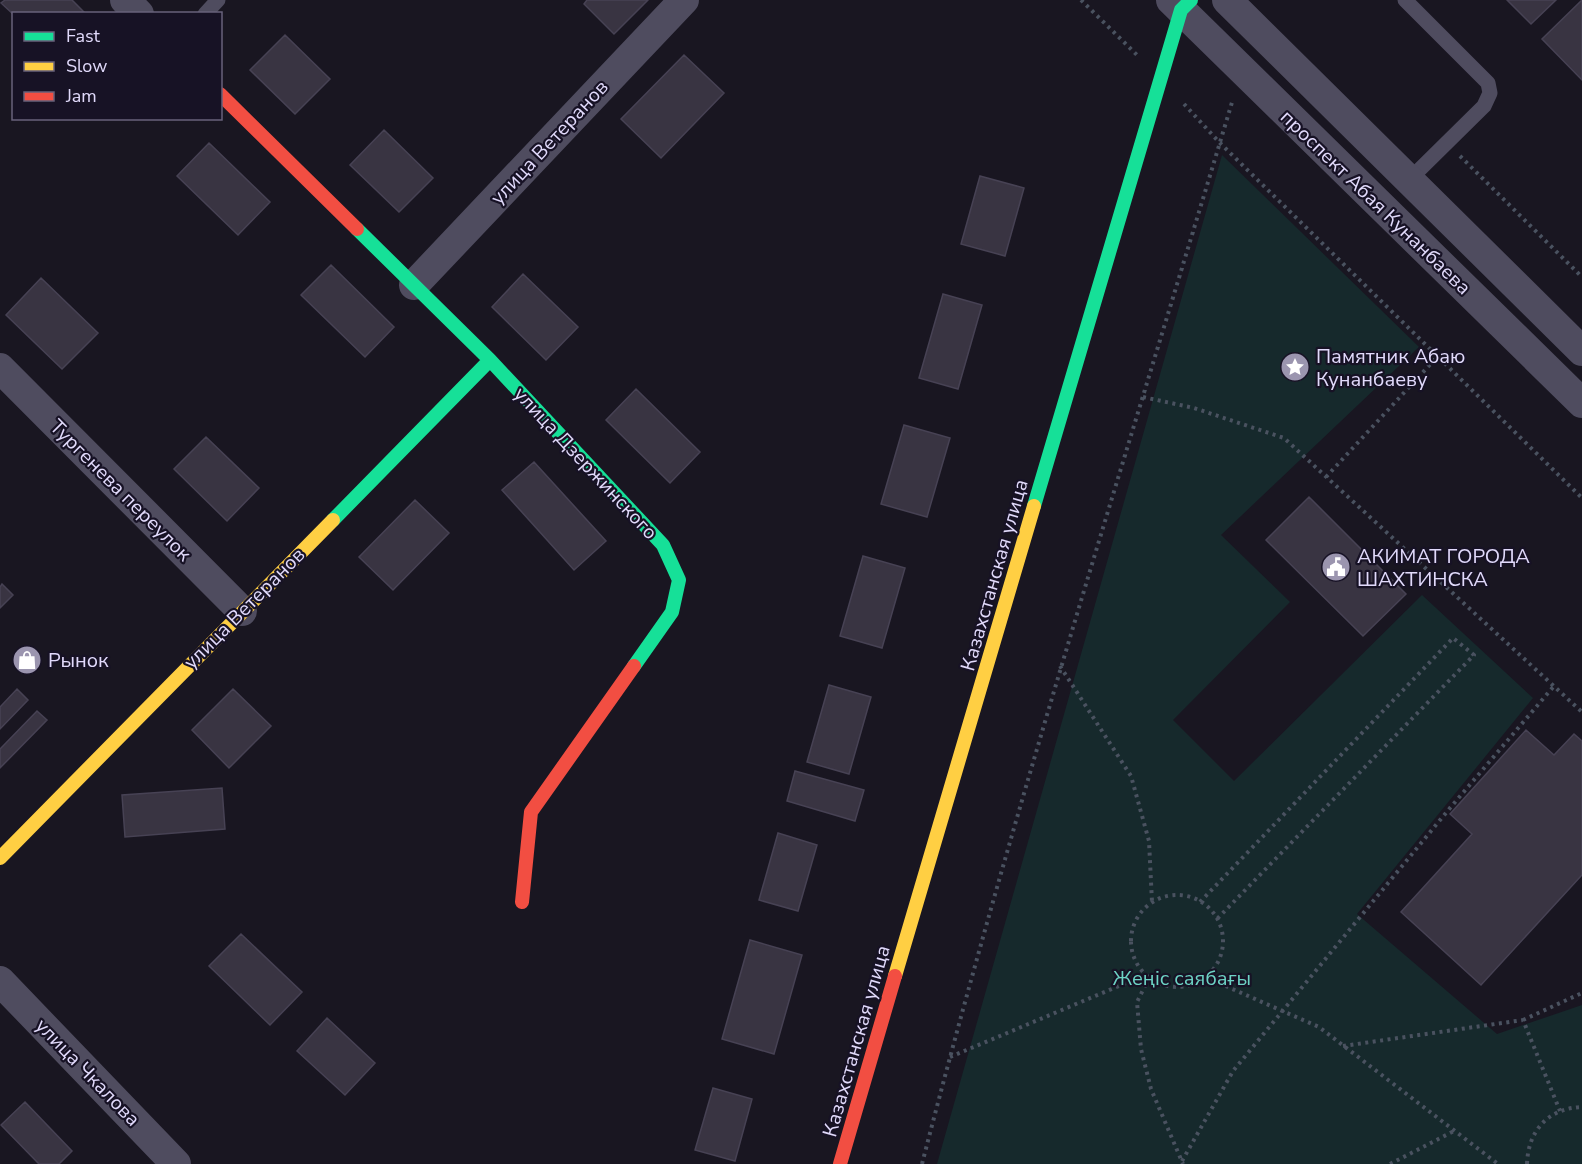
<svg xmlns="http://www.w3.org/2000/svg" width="1582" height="1164" font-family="'Nunito Sans',sans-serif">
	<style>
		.green { fill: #16292c }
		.building { fill: #393442; stroke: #474254; stroke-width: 1.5 }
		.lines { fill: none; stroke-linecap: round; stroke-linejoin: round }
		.path { stroke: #4a5260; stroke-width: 4; stroke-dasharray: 3 4.5; stroke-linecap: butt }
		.lane { stroke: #4f4c5f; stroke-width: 15 }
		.street { stroke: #4f4c5f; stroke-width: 30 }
		.fast { stroke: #16e098; stroke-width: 14 }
		.slow { stroke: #ffcf43; stroke-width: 14 }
		.jam { stroke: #f24e42; stroke-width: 14 }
		.labels { text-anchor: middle; stroke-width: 4.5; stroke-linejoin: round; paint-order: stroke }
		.street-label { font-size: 20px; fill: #e1dafb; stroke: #171225 }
		.poi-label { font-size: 20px; fill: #e1dafb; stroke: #171225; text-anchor: start }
		.park-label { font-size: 20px; fill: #6dd3c5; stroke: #171225 }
	</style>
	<rect width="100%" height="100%" fill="#191621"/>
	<!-- green -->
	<path class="green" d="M1222,155L1419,347L1221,535L1290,602L1173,720L1234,781L1422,595L1533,698L1357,914L1497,1034L1582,1005V1164H937Z"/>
	<!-- building -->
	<path class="building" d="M5,0H72L84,12L14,15L1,3Z
		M587,0H648L614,34L584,4Z
		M1507,0H1556L1531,24Z
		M1582,0V80L1542,39Z
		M285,35L330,79L295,114L250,70Z
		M684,55L724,93L661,158L621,119Z
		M384,130L433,178L399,212L350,165Z
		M209,143L270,202L238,235L177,176Z
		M980,176L1024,188L1005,256L961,244Z
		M331,265L394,327L365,357L301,295Z
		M523,274L578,327L546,360L492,307Z
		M41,278L98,333L62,369L6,315Z
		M943,294L982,305L958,389L919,378Z
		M636,389L700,452L670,483L606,420Z
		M904,425L950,438L927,517L881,504Z
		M206,437L259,488L227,521L174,469Z
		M534,462L606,541L574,570L502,490Z
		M1309,497L1406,594L1363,636L1266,540Z
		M415,500L449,533L393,590L359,557Z
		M863,556L905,568L882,648L840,636Z
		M2,584L13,595L0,608V587Z
		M829,685L871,697L849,774L807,762Z
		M17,689L28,700L0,729V707Z
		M233,689L271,726L229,768L192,730Z
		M37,711L47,720L0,768V749Z
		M1526,730L1554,755L1574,734L1582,741V875L1481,985L1401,912L1472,834L1450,814Z
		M795,771L864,790L855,821L787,801Z
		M222,788L225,829L125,837L122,795Z
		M778,833L817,845L798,911L759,900Z
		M241,934L302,992L270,1025L209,966Z
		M750,940L802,955L774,1054L722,1039Z
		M327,1018L375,1063L345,1095L297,1051Z
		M713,1088L752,1099L735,1161L695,1150Z
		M25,1102L72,1151L59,1164H39L1,1125Z"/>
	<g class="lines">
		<!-- path -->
		<path class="path" d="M1081,0L1137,55
			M1184,104L1220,143L1582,498
			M1460,156L1582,277
			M1143,397L1194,408L1284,438L1582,712
			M1326,477L1438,356
			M1060,666L1131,776L1149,841L1152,902
			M1131 941a46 46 0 1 1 92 0a46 46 0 1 1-92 0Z
			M1200,902L1453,638L1474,655L1217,919
			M1205,977L1319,1027L1498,1164
			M1149,978L1137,1002L1141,1049L1151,1089L1183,1164
			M1523,1020L1582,993
			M1343,1046L1523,1020L1560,1111
			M950,1057L1145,975
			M1182,1161L1233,1071L1450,808L1554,686
			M922,1164C1014,806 1127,453 1233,99
			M1390,1164L1454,1131
			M1527,1164C1528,1131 1548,1108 1582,1107"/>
		<!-- lane -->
		<path class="lane" d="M1405,0L1488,83L1490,93L1484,106L1409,180
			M205,14L218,0"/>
		<!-- street -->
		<path class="street" d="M125,0L139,14
			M1171,0L1582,403
			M1227,0L1582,351
			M414,285L684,0
			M0,368L242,611
			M0,981L176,1164"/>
		<!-- fast -->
		<path class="fast" d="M357,229L490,360L663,545L679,580L672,612L634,666
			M1034,506L1181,10L1191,0
			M333,520L490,360"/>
		<!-- slow -->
		<path class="slow" d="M0,858L333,520
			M895,976L1034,506"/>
		<!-- jam -->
		<path class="jam" d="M220,94L357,229
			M522,902L531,812L634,666
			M840,1164L895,976"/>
	</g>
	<!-- icons -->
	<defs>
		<g id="sight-disc" transform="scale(1.5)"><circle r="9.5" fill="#9b95af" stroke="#171225"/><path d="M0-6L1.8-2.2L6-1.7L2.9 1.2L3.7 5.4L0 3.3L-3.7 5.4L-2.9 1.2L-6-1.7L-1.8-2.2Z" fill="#fff"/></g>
		<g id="civic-disc" transform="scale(1.5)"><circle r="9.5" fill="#9b95af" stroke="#171225"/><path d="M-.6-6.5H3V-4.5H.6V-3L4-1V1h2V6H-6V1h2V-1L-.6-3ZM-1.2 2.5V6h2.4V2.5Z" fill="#fff"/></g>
		<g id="shop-disc" transform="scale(1.5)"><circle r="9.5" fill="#9b95af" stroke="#171225"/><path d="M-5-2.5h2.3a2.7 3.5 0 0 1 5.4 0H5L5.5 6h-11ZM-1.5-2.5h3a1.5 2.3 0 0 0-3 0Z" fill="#fff"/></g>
	</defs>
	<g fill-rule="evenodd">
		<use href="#sight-disc" x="1295" y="367"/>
		<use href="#civic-disc" x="1336" y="567"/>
		<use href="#shop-disc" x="27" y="660"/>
	</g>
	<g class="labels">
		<!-- street labels -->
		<g class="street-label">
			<text transform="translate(549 142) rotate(-47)" y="7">улица Ветеранов</text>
			<text transform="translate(1376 202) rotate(44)" y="7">проспект Абая Кунанбаева</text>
			<text transform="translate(586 463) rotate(47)" y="7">улица Дзержинского</text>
			<text transform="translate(121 490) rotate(45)" y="7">Тургенева переулок</text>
			<text transform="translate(994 575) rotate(-74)" y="7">Казахстанская улица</text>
			<text transform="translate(244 608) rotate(-45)" y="7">улица Ветеранов</text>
			<text transform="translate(856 1041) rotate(-74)" y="7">Казахстанская улица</text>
			<text transform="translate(88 1072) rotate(46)" y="7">улица Чкалова</text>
		</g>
		<!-- poi labels -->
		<g class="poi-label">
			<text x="1316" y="363">Памятник Абаю<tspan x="1316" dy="23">Кунанбаеву</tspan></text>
			<text x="1357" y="563">АКИМАТ ГОРОДА<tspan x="1357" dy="23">ШАХТИНСКА</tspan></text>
			<text x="48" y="667">Рынок</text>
		</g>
		<!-- park labels -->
		<g class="park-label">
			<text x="1182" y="985">Жеңіс саябағы</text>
		</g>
	</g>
	<!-- legend -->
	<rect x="12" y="12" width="210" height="108" fill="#171225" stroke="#68627b" stroke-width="1.5"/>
	<rect x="24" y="32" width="30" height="9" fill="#16e098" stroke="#68627b" stroke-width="1.5"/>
	<text x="66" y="42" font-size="18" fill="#e1dafb">Fast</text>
	<rect x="24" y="62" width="30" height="9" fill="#ffcf43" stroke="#68627b" stroke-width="1.5"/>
	<text x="66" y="72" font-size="18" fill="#e1dafb">Slow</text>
	<rect x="24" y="92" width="30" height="9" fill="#f24e42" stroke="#68627b" stroke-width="1.5"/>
	<text x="66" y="102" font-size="18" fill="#e1dafb">Jam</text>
</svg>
